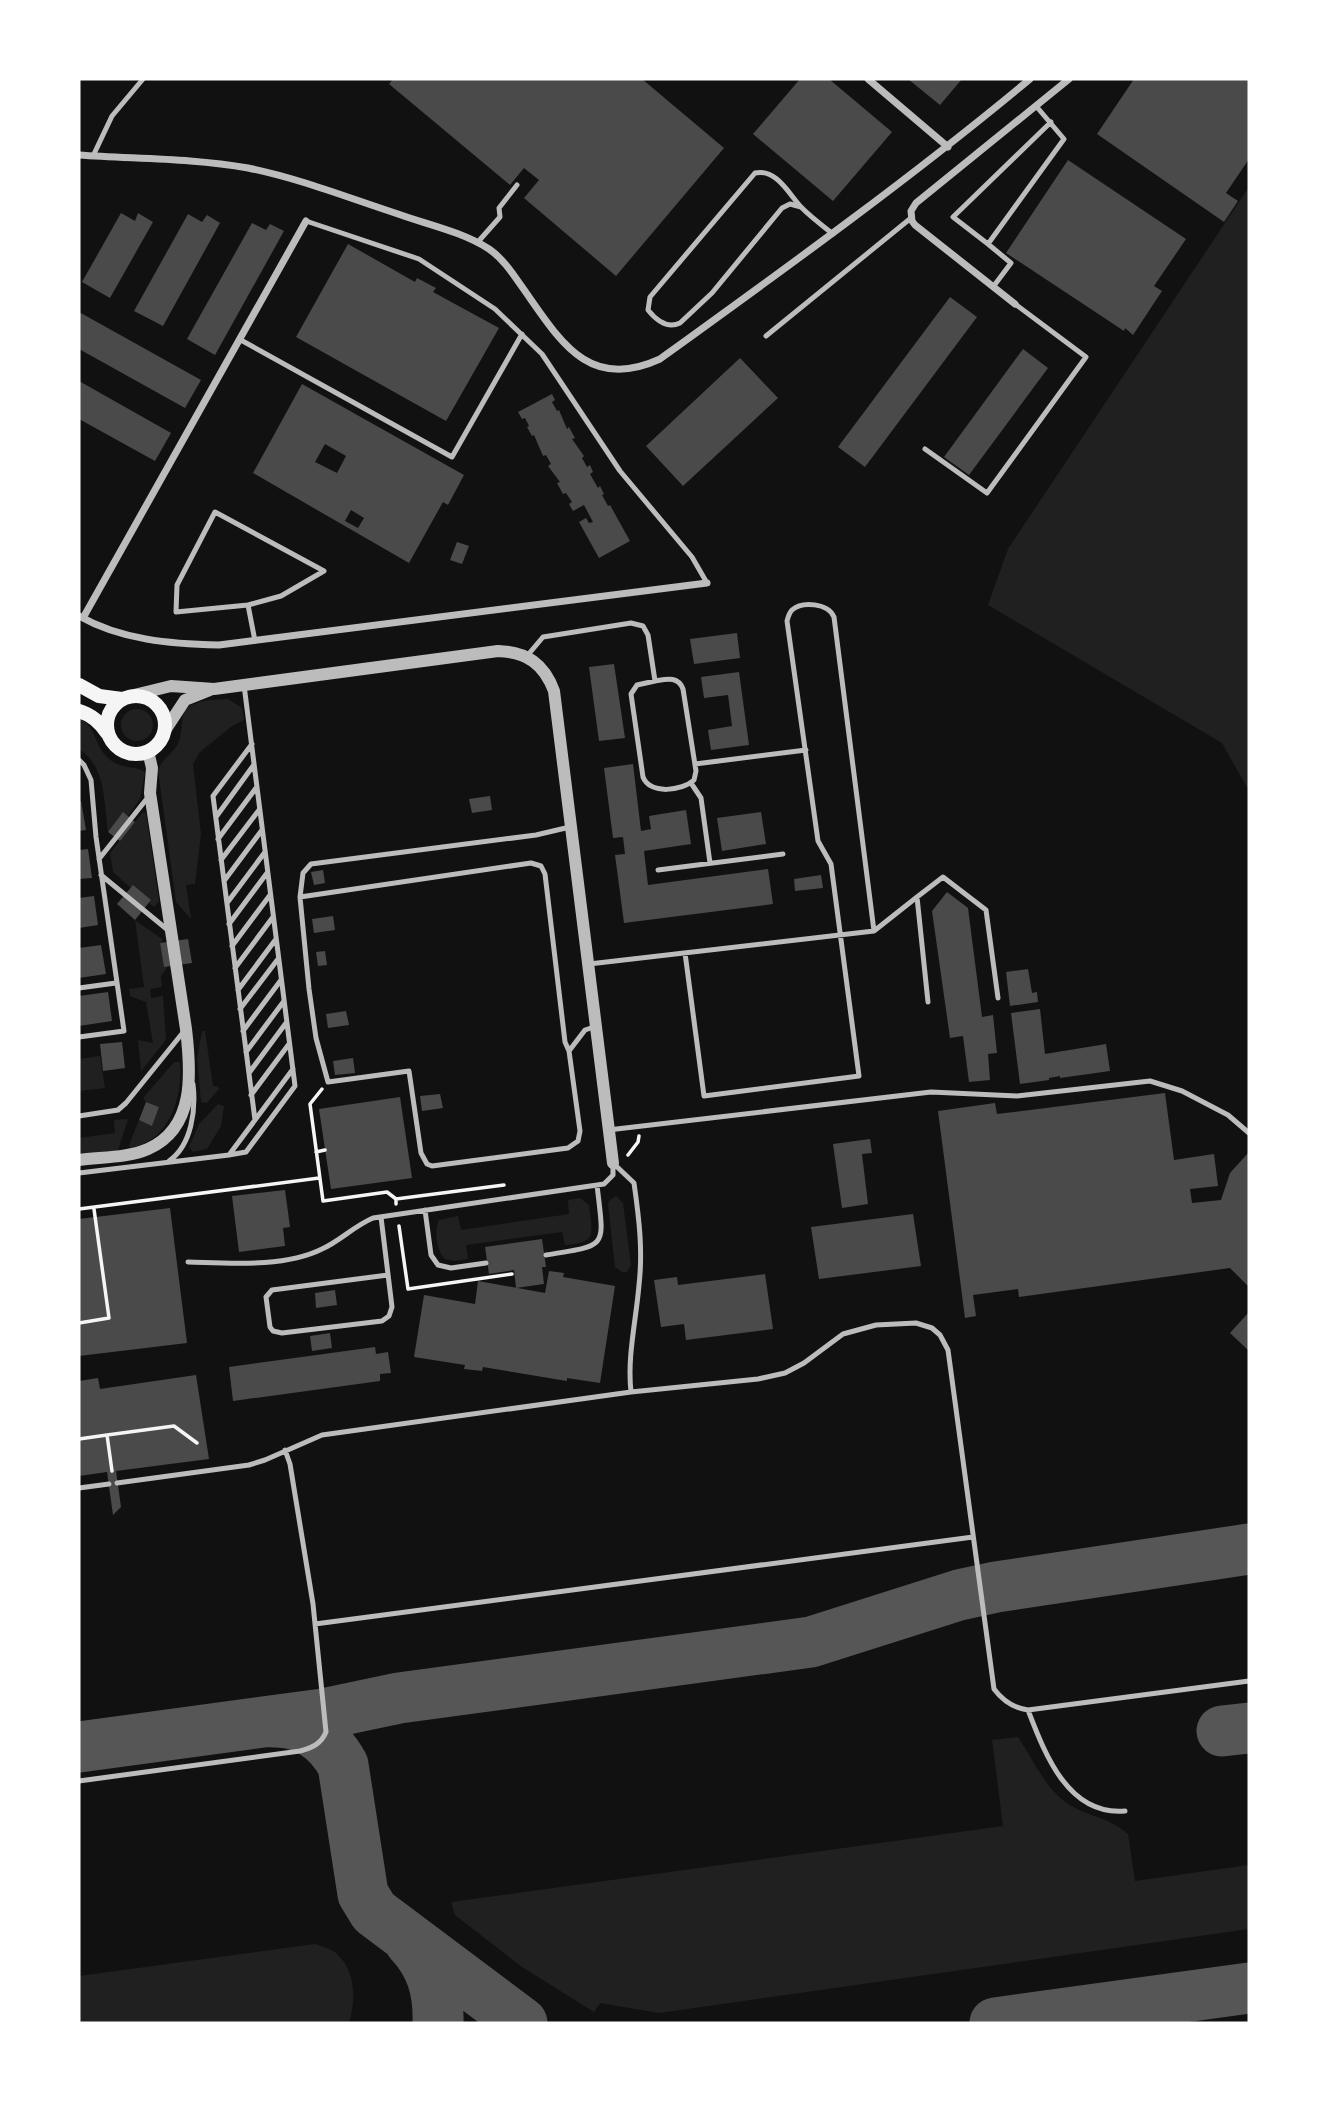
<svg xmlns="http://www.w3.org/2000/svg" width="1328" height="2102" font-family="'Fira Sans',sans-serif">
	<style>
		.green { fill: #202020 }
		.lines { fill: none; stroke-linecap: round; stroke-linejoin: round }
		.taxiway { stroke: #565656; stroke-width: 51 }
		.building { fill: #4a4a4a; fill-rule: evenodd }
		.path { stroke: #f5f5f5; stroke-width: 3.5 }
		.service { stroke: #bcbcbc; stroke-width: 5 }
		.minor { stroke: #bcbcbc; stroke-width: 7 }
		.tertiary { stroke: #bcbcbc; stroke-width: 12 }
		.secondary { stroke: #f5f5f5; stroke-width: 14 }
	</style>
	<rect width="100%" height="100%" fill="#111"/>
	<!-- green -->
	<path class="green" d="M1249,187V791L1222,743L988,605L1008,549Z
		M228,699L242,708L244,720L232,726L200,752L193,764L201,834L195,884L186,885L191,919L176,902L158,771C161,760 172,754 178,744C182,734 181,725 183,716C187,699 215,700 228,699Z
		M121 725a16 16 0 1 1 32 0a16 16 0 1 1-32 0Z
		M79,718C96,726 94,745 108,758C121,770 134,765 145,772L140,799L128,816L123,813L108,832C104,803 106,766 79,749Z
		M143,812L146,813L159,901L154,907L149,903L151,900L131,888L113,872L110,853Z
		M135,920L162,939L163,942L160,943L164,966H168L161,976L162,987L150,989L151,998L163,996L166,1040L141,1071L138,1040L153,1043L146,1002L130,996L129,989L144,987Z
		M202,1031H205L213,1086H217L219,1089L207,1103L201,1102L197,1059Z
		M100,1056L105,1088L79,1091V1059Z
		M174,1062H180C183,1096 170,1141 130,1148L129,1145L139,1120L152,1125L159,1107L146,1102L143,1098Z
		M218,1104L224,1106L221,1126L207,1149L193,1152L189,1147L199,1124Z
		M128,1119L118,1150L79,1157V1138L115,1133L114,1120Z
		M616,1196L623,1203L631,1265L627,1272H622L615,1267L608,1205L609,1201Z
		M580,1198L589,1205C592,1234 598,1243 565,1245L562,1232L466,1245L468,1259L455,1261L445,1259C436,1250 434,1231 439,1220L458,1216L461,1230L569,1214L568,1200Z
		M1018,1737C1035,1762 1047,1794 1075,1808C1095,1818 1109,1818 1128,1834L1135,1881L1249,1865V1929L659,2013L600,2003L594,2012L522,1967L455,1915L451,1902L1003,1826L992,1740Z
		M315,1944C321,1946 331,1949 336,1953C356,1971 356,2000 349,2023H79V1976Z"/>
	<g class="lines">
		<!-- taxiway -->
		<path class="taxiway" d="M273,1722C305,1721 328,1738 343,1765L363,1894L374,1912L522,2023
			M1222,1731L1249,1728
			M79,1747L323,1714L399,1698L811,1642L959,1595L996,1587L1249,1549
			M410,1942C432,1965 439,1992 438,2023
			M995,2023L1249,1988"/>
	</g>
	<!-- building -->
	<path class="building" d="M393,79H642L724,148L616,276L524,198L539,180L524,168L510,185L389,84Z
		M800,79H829L892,132L833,201L753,134Z
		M908,79H962L940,105Z
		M1134,79H1249V159L1226,193L1238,201L1224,222L1097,134Z
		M1068,160L1186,239L1154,286L1162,291L1133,335L1125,328L1124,331L1006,253Z
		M121,213L135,221L138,213L153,222L110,298L82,282Z
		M188,214L202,222L207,215L220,223L163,326L134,311Z
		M252,223L266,230L270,224L284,231L215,355L187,339Z
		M348,244L415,282L417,278L436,288L433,292L499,328L446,421L296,337Z
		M950,297L977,317L865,467L838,447Z
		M79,312L201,380L185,408L79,349Z
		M1023,349L1048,368L969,475L944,457Z
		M740,358L778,398L683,486L646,446Z
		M79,381L171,433L155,461L79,419Z
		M302,384L464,475L448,505L443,502L409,563L253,473ZM325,444L346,456L337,473L315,462ZM351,510L364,518L358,528L345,521Z
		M552,394L555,400L552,402L557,411L559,410L567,429L569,427L575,438L572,439L584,456L582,458L587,467L590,465L593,472L590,474L598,488L600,486L604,494L602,495L608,506L610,505L630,541L599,558L579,522L586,518L589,523L593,522L584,505L573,511L569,504L572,502L566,493L563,494L557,483L560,482L548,466L551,464L546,455L543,456L534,435L532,436L527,427L529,426L525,418L522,419L518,412Z
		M457,542L469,546L462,564L450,560Z
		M737,633L740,658L694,664L690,639Z
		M614,664L625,738L599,741L589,667Z
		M739,672L749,745L711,750L708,730L732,726L728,695L704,698L701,677Z
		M633,764L641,831L651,829L649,816L686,810L691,844L644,851L648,885L768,869L773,904L624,923L615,855L625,854L623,837L613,838L604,768Z
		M490,796L492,810L472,813L469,799Z
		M79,801H81L86,830L79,831Z
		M123,812L135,822L120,841L108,832Z
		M761,812L766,844L722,851L717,818Z
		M88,849L92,878L79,879V850Z
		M323,870L325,883L314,885L311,872Z
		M821,875L823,888L795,891L794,879Z
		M133,885L151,900L135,920L117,904Z
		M947,892L968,908L982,1017L993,1015L997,1053L988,1054L990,1080L969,1082L963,1036L950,1038L932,911Z
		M94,896L98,925L79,928V898Z
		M333,916L335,930L314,933L312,919Z
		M188,939L192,963L164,967L160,943Z
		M101,945L106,974L79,978V948Z
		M325,951L327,965L318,966L316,952Z
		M1028,969L1032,993L1037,992L1038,1002L1010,1006L1006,972Z
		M108,992L112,1021L79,1026V996Z
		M1040,1009L1045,1054L1106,1044L1110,1071L1060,1078V1076L1049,1078V1080L1020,1084L1011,1013Z
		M346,1011L349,1025L328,1028L326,1014Z
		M122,1042L125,1068L103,1071L100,1044Z
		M353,1058L355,1073L335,1075L333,1061Z
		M1165,1093L1174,1160L1214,1154L1218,1186L1190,1189L1192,1203L1221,1200L1230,1173L1249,1152V1287L1230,1268L1019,1297L1018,1289L973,1295L976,1316L965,1318L938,1111L995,1103L997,1114Z
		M440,1094L443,1108L422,1111L420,1096Z
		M400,1097L412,1178L331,1189L319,1109Z
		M146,1102L159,1107L152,1126L139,1120Z
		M870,1139L872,1153L862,1154L868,1204L842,1208L833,1144Z
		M285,1190L290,1227L283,1228L285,1246L239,1252L232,1196Z
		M170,1208L187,1343L79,1356V1219Z
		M913,1214L921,1266L819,1279L811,1227Z
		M542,1239L546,1267H542L544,1284L516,1288L514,1270L489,1274L485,1247Z
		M549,1271L564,1273L563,1277L615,1286L600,1383L567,1378V1381L483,1367L482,1371L464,1369L465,1365L414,1357L424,1295L475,1304L478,1281L545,1293Z
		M765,1274L773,1329L686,1340L684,1324L661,1327L654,1280L677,1277L678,1285Z
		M335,1290L337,1305L316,1308L315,1293Z
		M1249,1312V1351L1230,1333Z
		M330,1333L332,1348L312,1351L310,1336Z
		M375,1347L376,1354L388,1352L391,1373L380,1374V1381L233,1401L229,1367Z
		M196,1375L209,1459L116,1471L121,1507L113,1515L107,1472L79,1476V1381L98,1378L100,1389Z"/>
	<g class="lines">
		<!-- path -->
		<path class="path" d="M322,1089L310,1104L323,1201L387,1192L396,1199V1204
			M316,1152L325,1150
			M628,1155L638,1142L639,1136
			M396,1199L504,1185
			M79,1209L319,1178
			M399,1226L408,1289L512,1274
			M79,1323L109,1318L94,1209
			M107,1435L174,1426L197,1443
			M79,1439L107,1435L112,1471"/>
		<!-- service -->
		<path class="service" d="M1036,106L1064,139L988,244L953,217L1051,122
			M93,156L112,116L143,79
			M801,207L790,204L782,208L712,293L680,323C667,329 656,320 648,310L650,297L755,173C777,168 790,196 802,208C812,218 823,226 833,234
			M306,221L419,259L495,309L542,354L620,471L692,557L707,583
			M477,243L500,217L499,208L517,185
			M988,244L1011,263L993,287
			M766,336L911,218
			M239,339L452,457L522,334
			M925,449L987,493L1086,357L1015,304
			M248,605L176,612L177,585L215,512L324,571L281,596L248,605L255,641
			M527,656L543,637L631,623L643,626L648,635L655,681C667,679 678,676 683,689L696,771L694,780C682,791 650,795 643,777L631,694L637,685L655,681
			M252,744L213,796L255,1120
			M79,760L84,765L91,780L96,837L124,1031L79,1037
			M695,764L806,750
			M691,783L701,798L710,863
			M216,817L253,766
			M218,839L256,788
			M99,859L149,796
			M221,860L259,810
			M658,870L783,854
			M101,875L169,931
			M224,881L262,830
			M300,897L531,863L541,866L545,874L565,1042L569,1051L580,1131L578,1141L568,1148L432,1166L427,1164L421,1153L409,1071L328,1082L316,1038L309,989L300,897L303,873L311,864L536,835L570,827
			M227,903L265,852
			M229,924L267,873
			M232,946L270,895
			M685,953L704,1096L859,1076L831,864L818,841L787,621C788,617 789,613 792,610C802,601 828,603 834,617L874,931
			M589,964L874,931L917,897
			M235,968L273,917
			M79,988L116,983
			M238,990L276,939
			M928,1002L917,897L943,877L986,910L998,998
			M240,1009L278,959
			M243,1031L281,980
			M569,1051L585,1030L594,1027
			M246,1052L284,1001
			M249,1073L286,1023
			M251,1095L289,1044
			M79,1116L118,1110L126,1103L185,1030
			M608,1130L931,1092L1017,1096L1150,1081L1182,1091L1228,1115L1249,1133
			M229,1155L246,1152L295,1086L244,685
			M169,1161C192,1145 196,1109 193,1084
			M613,1163L634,1183C639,1218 643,1250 639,1285C636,1321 627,1357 631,1392
			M79,1173L229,1155L293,1069
			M425,1210L431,1255L438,1265L451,1268L486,1263
			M381,1217L392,1307L389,1316L382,1321L282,1333L273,1331L270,1327L266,1297L272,1290L388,1275
			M546,1255C610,1245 604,1248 597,1185
			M188,1262C228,1263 284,1268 322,1249C340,1241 354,1226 373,1218L604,1184L613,1175V1163
			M117,1483L249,1465L265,1460L322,1435L631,1392L758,1379L785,1373L804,1363L843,1334L876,1325L916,1323L932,1328L940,1335L948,1350L994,1689C1003,1701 1013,1708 1028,1710L1249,1681
			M79,1488L109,1484
			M315,1624L973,1537
			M1028,1710C1045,1754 1068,1816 1125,1811
			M79,1781L300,1751C312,1748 321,1744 326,1732L313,1604L290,1464L285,1450"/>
		<!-- minor -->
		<path class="minor" d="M868,79L948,147
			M79,155C135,159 192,158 248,168C298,178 346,197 395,213C425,224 461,231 489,249C502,258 511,271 520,284C558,337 586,393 660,359C786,268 911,178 1030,79
			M1015,304L915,225L912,221L911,211L916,203L1069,79
			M79,616C121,640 171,644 219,645L707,583
			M83,618L306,221"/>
		<!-- tertiary -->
		<path class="tertiary" d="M130,696L171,686L214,689L498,651C527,652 544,664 554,691L613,1163
			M164,732L185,700L210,690
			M79,1160C100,1157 128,1158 148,1149C196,1128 191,1071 186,1029L150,793L152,768L148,751"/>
		<!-- secondary -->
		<path class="secondary" d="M79,685L99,696L122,699
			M107 725a29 29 0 1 1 58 0a29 29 0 1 1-58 0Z
			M79,711C92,715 100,722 107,733"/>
	</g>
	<!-- border -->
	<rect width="1328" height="2102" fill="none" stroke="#ffffff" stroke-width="161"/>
</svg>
